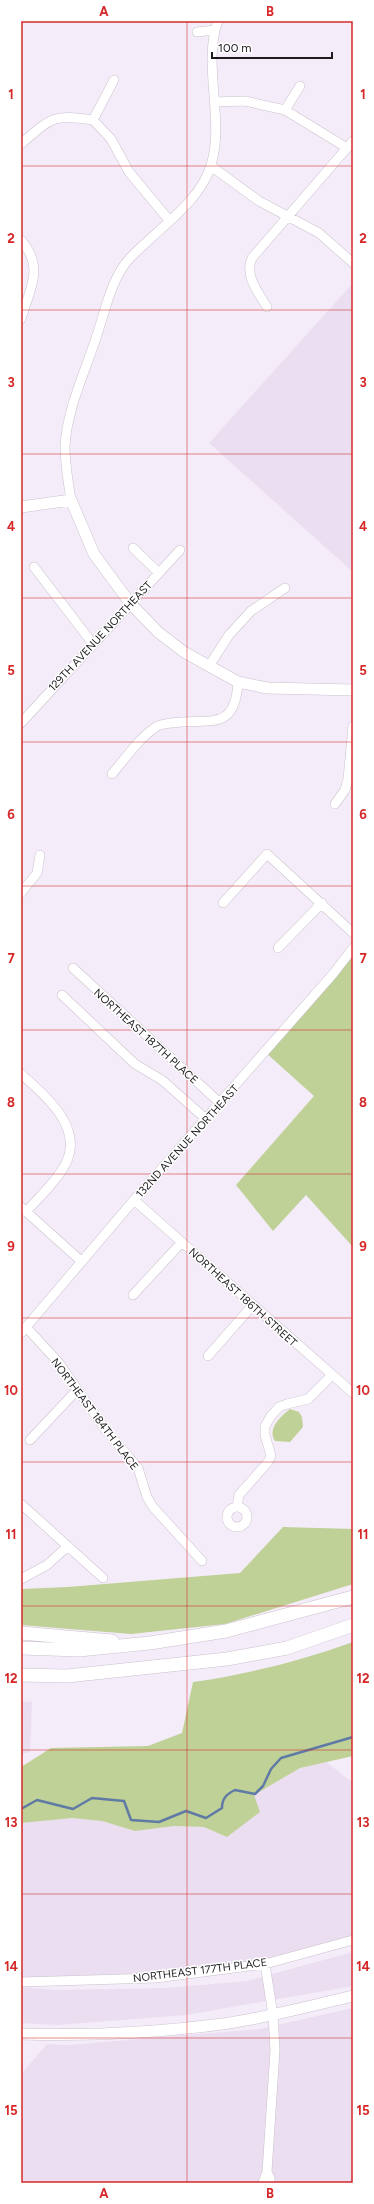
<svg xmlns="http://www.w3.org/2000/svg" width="374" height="2204" font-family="Figtree,sans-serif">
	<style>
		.built { fill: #ebdef0 }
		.green { fill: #bfd196 }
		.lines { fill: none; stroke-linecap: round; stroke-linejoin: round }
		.stream { stroke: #607aa6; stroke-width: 2.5 }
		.minor-casing { stroke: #cac1cd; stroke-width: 10 }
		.major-casing { stroke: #cac1cd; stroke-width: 12 }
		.highway-casing { stroke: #cac1cd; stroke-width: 14 }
		.minor { stroke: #fff; stroke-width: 9 }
		.major { stroke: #fff; stroke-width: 11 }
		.highway { stroke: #fff; stroke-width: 13 }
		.grid { fill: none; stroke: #d62828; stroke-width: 1; stroke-opacity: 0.55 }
		.labels { text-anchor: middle; stroke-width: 3; stroke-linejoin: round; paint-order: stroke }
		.street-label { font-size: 11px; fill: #1e1b1f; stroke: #fff }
		.neatline { fill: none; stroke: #d62828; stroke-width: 1.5 }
		.grid-label { font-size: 13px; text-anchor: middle; font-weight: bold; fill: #d62828 }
	</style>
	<rect width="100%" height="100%" fill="#f4ecf8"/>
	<!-- built -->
	<path class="built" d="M353,283V572L209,443Z
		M21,1701L32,1702L30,1752L21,1754Z
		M325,1761L353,1783V1940L265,1964L156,1978L21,1982V1823L72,1818L102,1821L135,1831L174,1826L204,1827L227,1837L254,1795L300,1768Z
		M353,1952V1986L186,2015L57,2025L21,2023V1987L54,1990L167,1988L247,1981Z
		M353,2008V2183H21V2074L47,2044L68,2045L259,2029Z"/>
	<!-- green -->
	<path class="green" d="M353,948V1247L306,1195L273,1231L236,1185L314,1096L265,1052Z
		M290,1409L299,1412L302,1417L303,1427L290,1442L275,1441C267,1429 280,1417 290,1409Z
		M283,1527L353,1529V1584L225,1624L131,1634L21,1625V1589L68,1587L240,1573Z
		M353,1642V1756L300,1768L254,1795L260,1812L227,1837L204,1827L174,1826L135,1831L102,1821L72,1818L21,1823V1767L51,1748L148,1746L182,1733L193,1682C248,1674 301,1661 353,1642Z"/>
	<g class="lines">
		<!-- stream -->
		<path class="stream" d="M21,1809L37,1800L73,1809L92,1798L124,1801L131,1820L159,1822L186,1811L206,1818L222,1808C222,1798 227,1794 235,1790L255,1794L263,1786L271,1769L281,1758L353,1737"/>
		<!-- minor casing -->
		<g class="minor-casing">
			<path id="minor" d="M197,32L215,30
				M214,102L245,101L285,110L347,148
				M285,110L300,86
				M93,120L111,139L129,172L169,220
				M93,120L114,80
				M21,144C51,118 52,114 93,120
				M211,166L259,201L319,233L353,263
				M21,240C45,268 30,288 21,319
				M267,307C258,292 244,275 252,258L353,141
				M71,500C68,482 65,464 65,446C67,409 85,372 96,338C105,312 111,278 130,258C156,230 200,203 211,165C225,121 202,63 218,21
				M133,548L159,573
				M34,567L93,644
				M209,666L229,635L251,611L285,588
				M21,723L180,550
				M112,774C126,758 139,738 156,727C160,724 166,724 171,723C208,717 235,734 238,682
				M335,804L345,790L348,779L353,726
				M21,893L37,873L40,855
				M223,903L267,854L353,933
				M278,948L322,903
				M73,968L220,1103
				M62,995L135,1064L162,1080L206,1119
				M21,1074C45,1095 85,1128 65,1165C56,1182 39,1197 26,1212
				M134,1200L353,1393
				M21,1207L81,1261
				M133,1295L182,1242
				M26,1327L59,1363L105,1429L138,1468L147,1497L153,1507L202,1561
				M21,1333L134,1200L333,974L353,948
				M208,1356L252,1306
				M30,1440L77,1390
				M21,1504L103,1578
				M237,1507L239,1495L268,1462L271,1456L265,1435V1426L271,1416L279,1407L287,1404L308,1399L332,1375
				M227 1517a10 10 0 1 1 20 0a10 10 0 1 1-20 0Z
				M21,1579L47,1565L68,1546
				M21,1982L156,1978L265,1964L353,1940
				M267,2172L270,2178V2183
				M263,2183L267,2172L275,2050L273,2015L265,1964"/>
		</g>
		<!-- major casing -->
		<g class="major-casing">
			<path id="major" d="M21,507L71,500L94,554L130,603L158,632L184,652L238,682L267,688L353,690
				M21,2034C88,2036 155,2033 222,2024C266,2018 310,2006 353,1996"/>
		</g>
		<!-- highway casing -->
		<g class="highway-casing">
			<path id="highway" d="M21,1633L112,1641
				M21,1648L79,1650L150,1643L226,1631L353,1597
				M21,1675L67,1676L227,1659L287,1648L353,1625"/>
		</g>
		<!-- minor -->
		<use href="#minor" class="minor"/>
		<!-- major -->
		<use href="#major" class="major"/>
		<!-- highway -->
		<use href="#highway" class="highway"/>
	</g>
	<!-- grid -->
	<path class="grid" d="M187,21V2183M21,166H353M21,310H353M21,454H353M21,598H353M21,742H353M21,886H353M21,1030H353M21,1174H353M21,1318H353M21,1462H353M21,1606H353M21,1750H353M21,1894H353M21,2038H353"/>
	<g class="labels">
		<!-- street labels -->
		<g class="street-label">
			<text transform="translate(100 636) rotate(-47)" y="4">129TH AVENUE NORTHEAST</text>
			<text transform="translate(146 1036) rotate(42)" y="4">NORTHEAST 187TH PLACE</text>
			<text transform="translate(187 1141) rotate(-48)" y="4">132ND AVENUE NORTHEAST</text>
			<text transform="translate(243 1297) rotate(42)" y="4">NORTHEAST 186TH STREET</text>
			<text transform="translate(95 1414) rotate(53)" y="4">NORTHEAST 184TH PLACE</text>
			<text transform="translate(200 1970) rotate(-7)" y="4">NORTHEAST 177TH PLACE</text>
		</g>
	</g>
	<!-- border -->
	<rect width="374" height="2204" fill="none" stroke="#ffffff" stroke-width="44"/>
	<!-- scale -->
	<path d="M212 52v6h120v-6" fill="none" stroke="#1e1b1f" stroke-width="2"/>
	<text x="218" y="52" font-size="12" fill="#1e1b1f" stroke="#ffffff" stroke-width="3" paint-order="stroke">100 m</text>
	<rect x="22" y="22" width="330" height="2160" class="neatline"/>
	<g class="grid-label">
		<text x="104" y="16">A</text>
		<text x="270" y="16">B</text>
		<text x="11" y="99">1</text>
		<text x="363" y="99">1</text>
		<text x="11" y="243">2</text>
		<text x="363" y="243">2</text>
		<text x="11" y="387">3</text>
		<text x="363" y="387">3</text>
		<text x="11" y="531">4</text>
		<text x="363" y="531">4</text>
		<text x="11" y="675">5</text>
		<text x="363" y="675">5</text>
		<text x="11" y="819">6</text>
		<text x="363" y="819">6</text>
		<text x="11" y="963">7</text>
		<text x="363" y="963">7</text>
		<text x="11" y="1107">8</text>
		<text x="363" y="1107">8</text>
		<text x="11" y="1251">9</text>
		<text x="363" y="1251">9</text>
		<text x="11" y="1395">10</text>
		<text x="363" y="1395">10</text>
		<text x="11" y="1539">11</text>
		<text x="363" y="1539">11</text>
		<text x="11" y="1683">12</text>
		<text x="363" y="1683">12</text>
		<text x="11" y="1827">13</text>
		<text x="363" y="1827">13</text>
		<text x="11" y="1971">14</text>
		<text x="363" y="1971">14</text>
		<text x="11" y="2115">15</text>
		<text x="363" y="2115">15</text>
		<text x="104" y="2198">A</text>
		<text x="270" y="2198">B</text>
	</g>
</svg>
